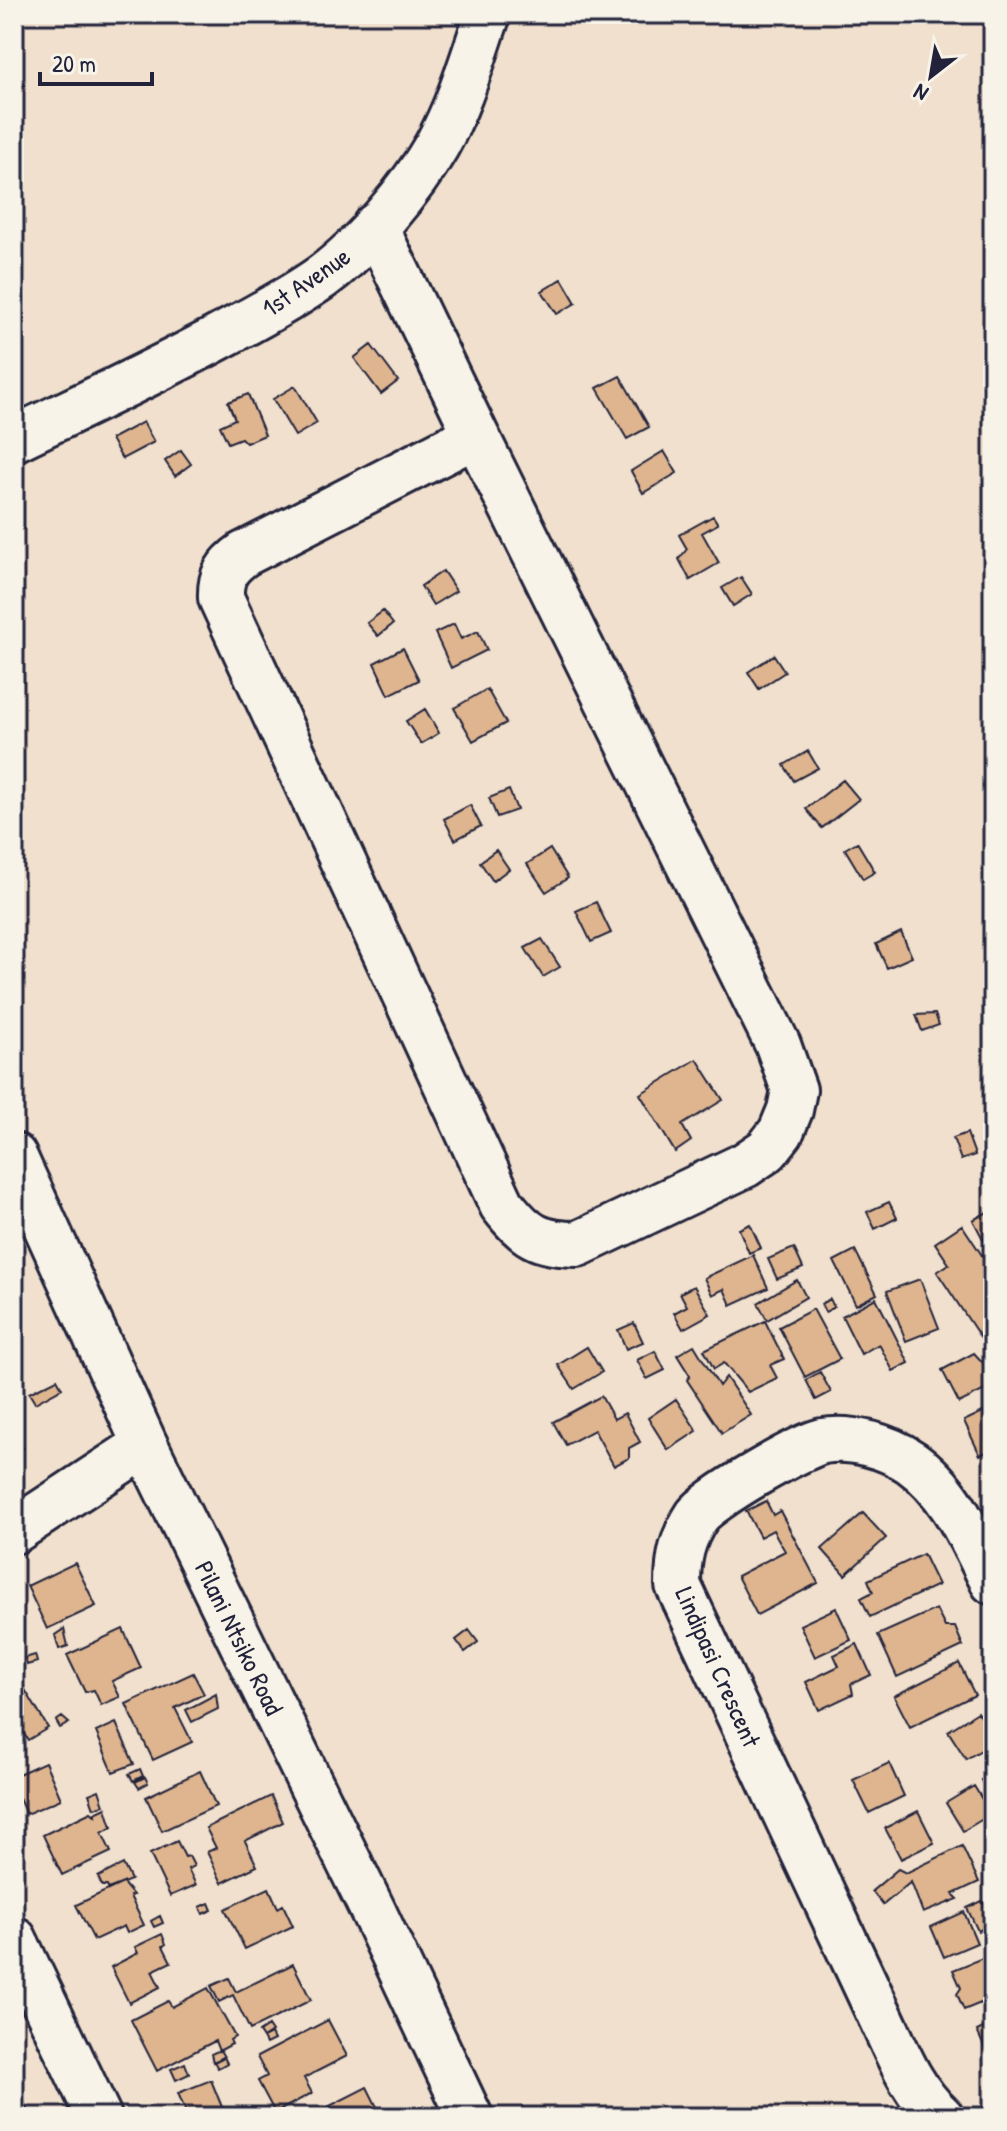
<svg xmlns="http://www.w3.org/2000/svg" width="1007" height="2131" font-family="'Patrick Hand',sans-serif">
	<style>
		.building { fill: #deb58e; stroke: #22223b; stroke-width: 2 }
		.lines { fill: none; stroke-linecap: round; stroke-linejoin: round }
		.street-casing { stroke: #22223b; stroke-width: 50 }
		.street { stroke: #f7f3e8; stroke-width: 44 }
		.labels { text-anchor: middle; stroke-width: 6; stroke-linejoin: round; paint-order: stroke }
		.street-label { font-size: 26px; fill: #22223b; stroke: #f7f3e8 }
	</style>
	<rect width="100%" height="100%" fill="#f0e0cd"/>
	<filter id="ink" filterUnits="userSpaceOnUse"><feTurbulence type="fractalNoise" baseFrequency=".0125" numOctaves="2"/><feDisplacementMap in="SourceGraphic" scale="16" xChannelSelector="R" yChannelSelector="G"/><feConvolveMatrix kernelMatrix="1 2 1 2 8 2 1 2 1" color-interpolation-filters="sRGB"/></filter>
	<g filter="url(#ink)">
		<!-- building -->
		<path class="building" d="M562,279L576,303L557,314L542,291Z
			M371,345L398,381L381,394L354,358Z
			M620,376L649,427L627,439L597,388Z
			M295,386L317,423L295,436L273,399Z
			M248,394L265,435L246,443L241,438L228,443L220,426L235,419L228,402Z
			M143,422L154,442L122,459L111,439Z
			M181,450L191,464L175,476L165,461Z
			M664,451L677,473L643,493L631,471Z
			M713,516L718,524L702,533L719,563L690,580L679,559L687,549L679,535Z
			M443,571L456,591L433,605L421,586Z
			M741,577L752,594L733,606L722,588Z
			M383,611L393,624L378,636L367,623Z
			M454,624L461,639L478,631L487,650L451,668L435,633Z
			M403,648L419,680L389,695L374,663Z
			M774,655L785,672L759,689L748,672Z
			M487,689L506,723L473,741L454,708Z
			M425,709L439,733L421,744L406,721Z
			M808,751L818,768L794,781L784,765Z
			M843,780L859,799L822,828L806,809Z
			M509,790L517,810L497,817L489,798Z
			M470,805L481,826L455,840L444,819Z
			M857,842L875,872L863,879L845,849Z
			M550,849L568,878L546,892L527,864Z
			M496,850L509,869L493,881L480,862Z
			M596,902L611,933L591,942L576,911Z
			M901,932L912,957L887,968L876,944Z
			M542,939L560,967L543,977L525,948Z
			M935,1014L939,1025L922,1031L916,1015Z
			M697,1059L723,1100L682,1125L691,1141L675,1152L640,1094Z
			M967,1133L975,1155L961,1160L953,1138Z
			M889,1202L897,1218L875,1229L867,1212Z
			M993,1209V1258L973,1220Z
			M750,1224L761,1248L749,1253L739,1229Z
			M962,1225L993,1272V1333L982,1340L937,1272L949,1264L935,1243Z
			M794,1248L803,1268L777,1279L768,1259Z
			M855,1250L877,1294L856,1305L834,1261Z
			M753,1255L768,1288L731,1305L724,1289L712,1295L704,1278Z
			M920,1279L939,1328L906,1341L887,1291Z
			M797,1280L806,1297L767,1320L758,1303Z
			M694,1286L710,1314L683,1329L674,1313L687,1306L680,1293Z
			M876,1298L909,1363L893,1371L879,1344L861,1354L842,1316Z
			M830,1299L834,1307L825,1312L821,1304Z
			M813,1309L840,1359L805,1377L779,1327Z
			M765,1321L784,1359L770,1365L777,1378L748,1392L724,1363L714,1369L704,1350Z
			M634,1323L643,1342L626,1349L618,1330Z
			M694,1345L719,1386L726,1377L751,1415L722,1433L687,1380L690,1376L677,1355Z
			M587,1347L602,1372L574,1389L558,1365Z
			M655,1351L665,1370L647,1379L637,1360Z
			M974,1353L986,1366L993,1362V1386L959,1403L942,1370Z
			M820,1372L831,1392L816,1400L806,1380Z
			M57,1379L62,1388L35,1403L29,1393Z
			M601,1396L614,1419L625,1413L640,1442L629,1448V1458L614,1466L594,1430L566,1445L553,1422Z
			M676,1399L697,1431L668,1450L648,1418Z
			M993,1407V1449L980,1455L964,1421Z
			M14,1431L23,1448L14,1452Z
			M766,1501L773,1515L780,1511L818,1583L757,1615L737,1576L785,1551L773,1530L760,1537L746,1511Z
			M863,1513L886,1538L845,1575L822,1549Z
			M923,1554L938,1585L870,1617L861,1598L873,1592L868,1580Z
			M75,1563L96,1606L47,1629L27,1586Z
			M836,1608L851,1640L815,1657L800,1625Z
			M936,1609L945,1627H955L963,1646L897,1677L878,1635Z
			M64,1629L68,1646L59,1649L55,1635Z
			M123,1629L141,1668L112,1681L120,1697L101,1705L94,1690L85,1692L67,1655Z
			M469,1630L478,1642L465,1652L456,1640Z
			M857,1644L871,1675L851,1684L853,1694L819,1710L806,1682L839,1666L834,1655Z
			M35,1655L37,1662L27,1665L25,1658Z
			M18,1662L22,1672L14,1677V1664Z
			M959,1663L975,1695L910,1727L894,1696Z
			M193,1673L204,1694L175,1708L192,1742L153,1760L126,1704Z
			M24,1688L48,1728L28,1740L22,1731L14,1736V1695Z
			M216,1694L218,1709L192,1722L186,1710Z
			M978,1712L993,1735V1743L966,1759L948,1731Z
			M62,1717L69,1723L60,1728L56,1721Z
			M116,1723L134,1764L113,1772L96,1732Z
			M45,1762L61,1799L26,1814L14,1788V1776Z
			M889,1763L904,1796L869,1813L853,1780Z
			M140,1769L143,1776L133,1781L129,1774Z
			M200,1771L216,1806L162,1831L146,1797Z
			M993,1774V1804L981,1780Z
			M145,1777L148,1783L139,1788L135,1782Z
			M974,1786L991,1814L963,1831L946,1803Z
			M99,1790L104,1805L94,1808L89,1794Z
			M271,1796L283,1822L245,1841L257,1866L222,1883L207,1852L216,1848L206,1828Z
			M106,1808L112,1827L102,1833L111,1852L62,1875L43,1835L91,1812L96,1816L95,1813Z
			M918,1811L934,1843L901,1859L885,1828Z
			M177,1841L185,1857L189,1856L194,1866L188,1869L196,1885L170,1896L150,1854Z
			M962,1846L979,1882L953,1894L958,1899L923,1913L911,1882L883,1905L872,1891L898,1869L906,1873Z
			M123,1864L131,1880L108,1889L107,1886H102L98,1877Z
			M123,1883L133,1895L130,1896L144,1925L127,1933L124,1926L94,1940L76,1905Z
			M269,1888L278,1908L283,1905L293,1926L245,1949L225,1909Z
			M982,1901L993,1924L978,1931L967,1908Z
			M209,1903L212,1910L203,1914L200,1907Z
			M964,1912L977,1943L944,1957L931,1927Z
			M160,1916L163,1923L154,1927L151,1921Z
			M162,1934L166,1944L163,1946L171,1962L152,1971L160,1987L129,2003L111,1967L138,1953L135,1947Z
			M985,1957L993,1975V1998L964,2010L957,1994L961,1988L953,1970Z
			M293,1964L311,2000L250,2030L233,1995L219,2002L211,1986L229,1978L236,1992Z
			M208,1988L235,2037L230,2040L232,2044L219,2051L215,2041L157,2071L131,2020L168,2001L172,2007Z
			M328,2020L347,2056L304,2078L312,2093L275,2113L258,2081L267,2076L257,2057Z
			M993,2023V2063L992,2064L977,2031Z
			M268,2026L272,2032L263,2038L259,2032Z
			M271,2034L274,2040L266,2044L263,2038Z
			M220,2050L224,2057L213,2062L211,2054Z
			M224,2057L227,2063L218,2068L214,2062Z
			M185,2063L189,2074L176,2080L171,2069Z
			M211,2080L226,2117H188L178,2093Z
			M16,2085L31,2117H14Z
			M367,2087L382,2117H318L316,2113Z"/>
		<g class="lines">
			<!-- street casing -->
			<g class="street-casing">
				<path id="street" d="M375,226L476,435L778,1045L794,1090L790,1110L781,1132L767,1150L745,1165L578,1244C539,1244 526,1236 502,1205L221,598C220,576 227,566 244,554L476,435
					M14,439C86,404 157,371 227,333C259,316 292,298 322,277C363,247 412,189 437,145C460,104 473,57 488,14
					M14,1156L145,1445L373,1911L470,2117
					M14,1531L145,1445
					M14,1939L99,2117
					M941,2117C912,2091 898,2054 882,2020L678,1585C678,1558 682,1539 697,1516C710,1498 801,1446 823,1441C851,1436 887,1446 911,1462C952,1491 971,1539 993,1582"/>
			</g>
			<!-- street -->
			<use href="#street" class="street"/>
		</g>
	</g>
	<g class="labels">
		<!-- street labels -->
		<g class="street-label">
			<text transform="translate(306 282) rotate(-35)" y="9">1st Avenue</text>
			<text transform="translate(239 1638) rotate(64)" y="9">Pilani Ntsiko Road</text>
			<text transform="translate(718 1667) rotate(66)" y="9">Lindipasi Crescent</text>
		</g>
	</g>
	<!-- margin -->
	<rect width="1007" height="2131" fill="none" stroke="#f7f3e8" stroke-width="48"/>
	<rect x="24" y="24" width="959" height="2083" fill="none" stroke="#22223b" stroke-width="3" filter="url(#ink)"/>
	<!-- north arrow -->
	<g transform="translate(931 76) rotate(211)" stroke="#f7f3e8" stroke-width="6" paint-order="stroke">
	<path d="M0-6L14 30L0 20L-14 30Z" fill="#22223b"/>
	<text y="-12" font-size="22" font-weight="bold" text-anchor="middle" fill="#22223b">N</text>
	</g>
	<!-- scale -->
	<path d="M40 72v12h112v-12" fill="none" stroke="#22223b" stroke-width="4"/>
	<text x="52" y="72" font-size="24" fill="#22223b" stroke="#f7f3e8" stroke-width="6" paint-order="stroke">20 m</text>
</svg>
